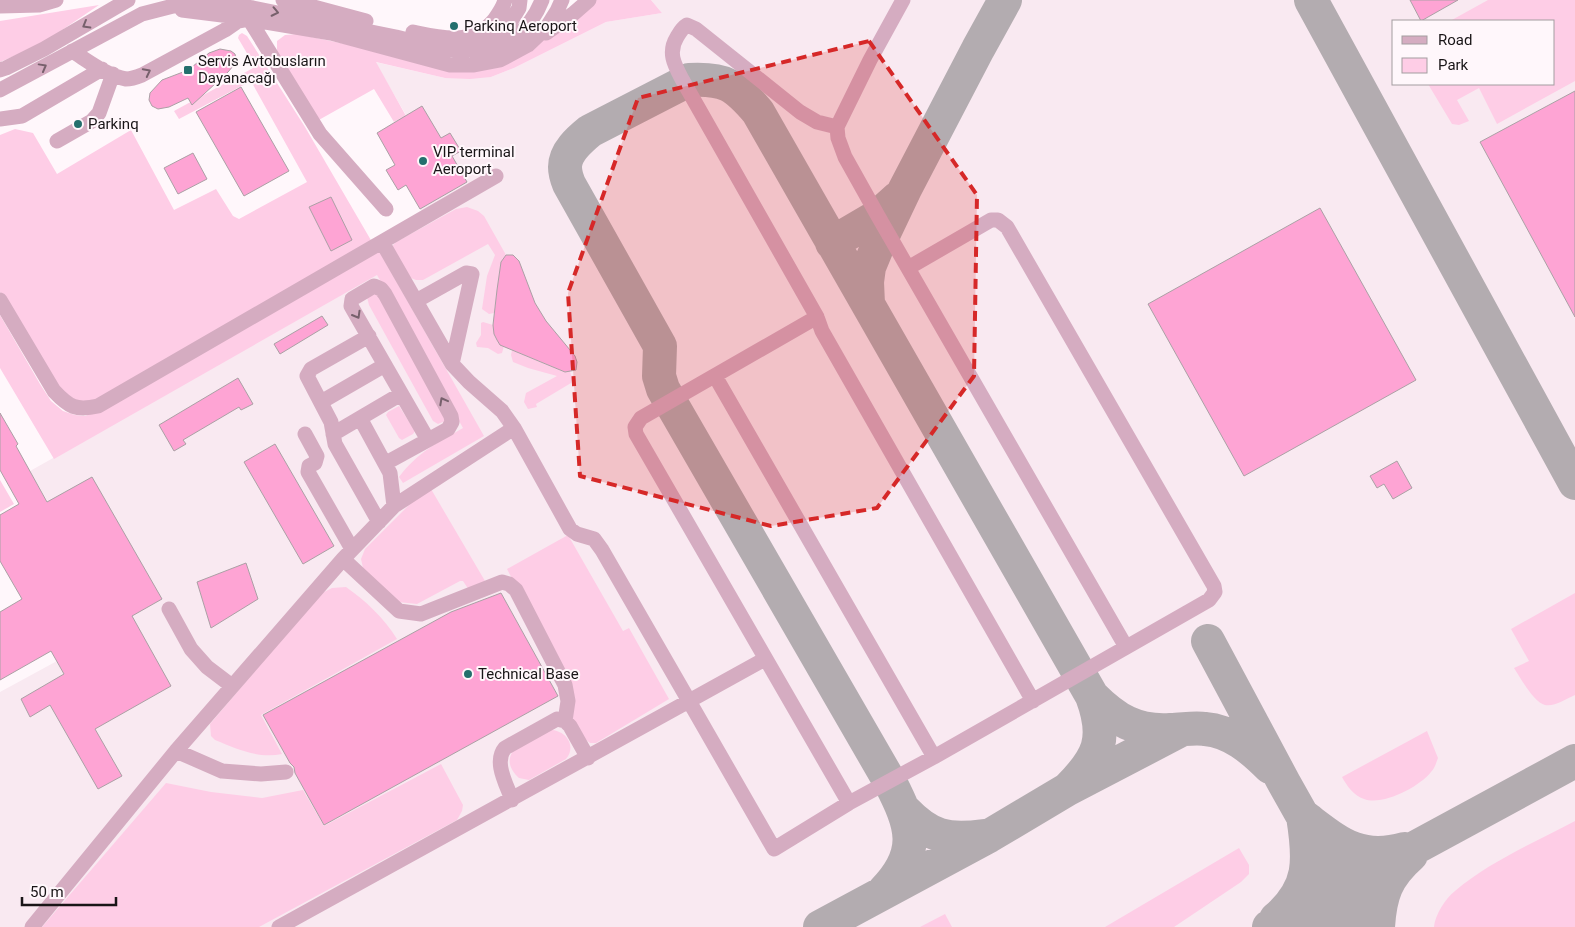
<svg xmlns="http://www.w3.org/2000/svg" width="1575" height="927" font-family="Roboto,sans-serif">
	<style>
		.built { fill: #f9e9f1; fill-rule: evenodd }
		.green { fill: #fecde6 }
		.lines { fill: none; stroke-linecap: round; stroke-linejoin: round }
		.taxiway { stroke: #b3acb0; stroke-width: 34 }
		.building { fill: #fea4d4; stroke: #aba0a5 }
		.minor { stroke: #d5acc1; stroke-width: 15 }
		.oneway { stroke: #77606c }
		.marked { fill: #d62828; fill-opacity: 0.2; stroke: #d62828; stroke-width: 4; stroke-dasharray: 10 6; stroke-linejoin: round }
		.poi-dot { fill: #246f6d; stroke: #fff7fb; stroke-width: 2 }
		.labels { text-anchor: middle; stroke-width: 4; stroke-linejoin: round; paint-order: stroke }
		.poi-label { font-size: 15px; fill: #191517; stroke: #fff7fb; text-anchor: start }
	</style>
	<rect width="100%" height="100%" fill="#fff7fb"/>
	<!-- built -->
	<path class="built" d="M651,0H1575V927H0V692L57,661L0,561V537L48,502L30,471L135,412L422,212L407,185L398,190L386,170L395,165L377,133L406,115L375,62L445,78L491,77L514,68L606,22L662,13ZM1394,21H1554V84H1394Z"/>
	<!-- green -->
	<path class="green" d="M594,0H651L662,13L606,22L514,68L491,77L470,79L445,78L376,62L406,116L394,122L374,89L317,121L277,51V41L285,35L297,34L472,70Z
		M1488,0H1575V81L1497,124L1479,88L1457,100L1469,121L1459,125L1452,124L1428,84H1554V21H1450Z
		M99,5L40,45L0,62V21Z
		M242,33L247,36L305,127L372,242L100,398L90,401L79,402L59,390L0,292V135L15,129L33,133L57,174L131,130L174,210L216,189L233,216L239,219L307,182L251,81L179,119L174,111L255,67L238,38L239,35Z
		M467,207L478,211L484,216L506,255L501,262L494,313L489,314L482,309L487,276L495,255L488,244L423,280H416L411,278L393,249V245L396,242L456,209Z
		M378,249L484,436L403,483L399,477C418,452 437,443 463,428L377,275L54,459L0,368V315L40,384L51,401L63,411L75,415L85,416L98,411Z
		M377,293L446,414L445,421L438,424L433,421L369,305L367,297Z
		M483,322L493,325C494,334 495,342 504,346L502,353L498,354L488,348L477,347L476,343L481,335V323Z
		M512,350L564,372L570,371L572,379L571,383L536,404L537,407L528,409L524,402L526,393L557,376L528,368L513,362L511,355Z
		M399,406L415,431L413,434L402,440L399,438L386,415L388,412Z
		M0,480L14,504L0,512Z
		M431,489L485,581L469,590L463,581H460L417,604L398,602L363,568L361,559L365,549L412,502Z
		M568,535L623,631L629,628L669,699L596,743H590L580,735L576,728L572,716V691L507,569Z
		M346,587C366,601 384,618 397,639L261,715L282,754C259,759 237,749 215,740L211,736L210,724L320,594L332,588Z
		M1575,593V695C1566,699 1554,707 1545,705C1534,703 1520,677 1514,668L1529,661L1511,629Z
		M550,730C566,730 577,746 566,759L529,780L519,778C511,771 506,761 513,751Z
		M1427,731L1438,758C1436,763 1435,768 1431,772C1419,787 1383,806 1364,799C1354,796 1347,786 1342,777Z
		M441,764L463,805L462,811L457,820L259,927H42L166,783L211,792L262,798L303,790L324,826Z
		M1575,821V927H1434C1435,915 1445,899 1455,891C1489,862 1535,842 1575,821Z
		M1239,848L1249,865V874L1241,882L1174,927H1105Z
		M945,914L952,927H920Z"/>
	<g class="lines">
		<!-- taxiway -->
		<path class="taxiway" d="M1311,0L1575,483
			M832,243L878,216L898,198
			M868,304L867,282L869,267L876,250L905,189L978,49L1005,0
			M1208,641L1284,783L1365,927
			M1092,696C1116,720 1136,732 1170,730C1182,730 1194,727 1205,729C1231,731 1252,749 1270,767
			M904,810C930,837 947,841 984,836
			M884,891C922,852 912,825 890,782L663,389L659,376L660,346L569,184C567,179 565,172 565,167C565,152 579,140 590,131L689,80C725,78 735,85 758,112L1092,696C1108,739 1099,758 1068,789
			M1276,919C1312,888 1310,860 1303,816C1338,842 1358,862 1405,849
			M820,927L989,836L1068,789L1181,730
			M1269,927L1575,761
			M1279,927C1300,922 1314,920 1336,927
			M1378,927C1380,895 1386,877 1411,855"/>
	</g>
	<!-- building -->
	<path class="building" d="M1410,0H1458L1421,21Z
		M220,49L231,51L235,54L236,59L234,65L228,72L192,105L188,98L169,107L158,109L152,106L149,100L150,93L162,80L183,72L192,67L209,53Z
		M241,87L289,171L244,196L196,112Z
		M1575,91V317L1480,142Z
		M422,106L441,138L450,133L461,151L452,156L467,182L420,209L406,185L398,190L386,170L395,165L377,133Z
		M193,153L207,179L178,194L164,168Z
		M331,197L352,240L331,251L309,207Z
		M1320,208L1416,380L1244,476L1148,304Z
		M506,255H513L519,261L535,303L546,321L575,356L577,362L576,370L565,372L500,345L497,340L494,334L493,325L497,290L501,262Z
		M322,316L328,325L280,354L274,344Z
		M238,378L253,404L241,410L239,407L183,440L186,444L174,451L159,425Z
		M0,413L18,444L16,446L47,502L92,477L162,599L132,616L171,686L95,729L122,776L98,789L50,705L30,717L21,699L64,674L51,651L0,680V612L22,599L0,561V515L19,504L0,470Z
		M275,444L334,546L303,564L244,462Z
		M1397,461L1412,488L1393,499L1384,484L1377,488L1370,476Z
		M246,563L258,599L211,628L197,582Z
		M501,593L558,696L324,825L295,773L294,767L290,763L263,715L451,612Z"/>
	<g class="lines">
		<!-- minor -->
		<path class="minor" d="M283,0L310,6L366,21
			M903,0L870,60L837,127L838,138L845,157L878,216L1126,647
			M0,6L39,5L56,0
			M182,10L230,16L331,33L450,65H474L500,60L528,45L547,27L557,11L562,0
			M413,32C441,38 472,46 494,20C499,13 503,8 505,0
			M546,33L573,14L589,0
			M72,51C88,61 107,76 126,79C131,79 137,77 142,75L225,30L238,21L249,19L320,134L386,209
			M477,57C506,49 531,29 542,0
			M0,70L6,68L44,49L128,0
			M0,90L142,14L181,4L214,2L253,8L396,37L444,49L464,51L484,45L494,39L511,21L519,8L520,0
			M0,119L22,116L102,69
			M837,127L817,122L800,112L696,29L687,25C682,28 680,32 677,37C667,53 675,66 683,81L817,317L822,331L1033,701
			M57,141L92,121L99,113L113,74
			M382,242L452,364L469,382L502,411L514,428
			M0,300L54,391C69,407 76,411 98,406L496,176
			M416,301L466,273L472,274L452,364
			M817,317L641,418L635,427L636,434L849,803
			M369,336L311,369L307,376L331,422L335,444L379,522
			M715,376L934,757
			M321,402L385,365
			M360,418L390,473L394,506
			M305,434L317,456L315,463L309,466L308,472L352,549
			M333,434L401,394
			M386,463L448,429L452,422L451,416L385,294L381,289L374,286L352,299L351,306L428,440
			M169,609L191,649L207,667L232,686
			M765,659L689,701L774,849L849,803L934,757L1209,600L1215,592L1214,586L1007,227L998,220H991L908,268
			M286,772L261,774L222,771L176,751L343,559
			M512,800C507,785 493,762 505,748L557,719L565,721L570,726L588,758
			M32,927L176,751
			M279,927L689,701L602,550L594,539L577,534L570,529L514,428L394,506L343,559L399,611L421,614L502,582L509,584L516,590L565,685L568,701L565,721"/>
	</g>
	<!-- one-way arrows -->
	<defs><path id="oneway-chevron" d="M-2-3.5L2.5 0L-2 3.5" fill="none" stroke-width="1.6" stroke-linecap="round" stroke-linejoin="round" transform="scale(1.25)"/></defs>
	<g class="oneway">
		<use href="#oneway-chevron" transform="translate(275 12) rotate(12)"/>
		<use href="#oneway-chevron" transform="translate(86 25) rotate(150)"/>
		<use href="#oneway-chevron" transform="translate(43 67) rotate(-29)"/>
		<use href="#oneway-chevron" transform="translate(147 72) rotate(-27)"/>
		<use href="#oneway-chevron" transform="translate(357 315) rotate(60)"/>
		<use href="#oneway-chevron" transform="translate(443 401) rotate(-118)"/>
	</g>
	<!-- marked area -->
	<path class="marked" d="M869,41L977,195L974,376L877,508L771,526L580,476L568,293L638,98Z"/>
	<!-- markers -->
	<g class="poi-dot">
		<circle cx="454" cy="26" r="5"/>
		<rect x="183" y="65" width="10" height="10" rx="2.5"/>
		<circle cx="78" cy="124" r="5"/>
		<circle cx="423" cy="161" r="5"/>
		<circle cx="468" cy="674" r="5"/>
	</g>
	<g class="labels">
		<!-- poi labels -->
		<g class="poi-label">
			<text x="464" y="31">Parkinq Aeroport</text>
			<text x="198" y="66">Servis Avtobusların<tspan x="198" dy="17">Dayanacağı</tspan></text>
			<text x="88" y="129">Parkinq</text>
			<text x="433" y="157">VIP terminal<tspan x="433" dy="17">Aeroport</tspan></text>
			<text x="478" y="679">Technical Base</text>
		</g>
	</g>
	<!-- legend -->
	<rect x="1392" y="20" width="162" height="65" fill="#fff7fb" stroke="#a39da0"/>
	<rect x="1402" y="36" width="25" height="8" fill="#d5acc1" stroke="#a39da0"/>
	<text x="1438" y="45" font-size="15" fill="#191517">Road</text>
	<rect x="1402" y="58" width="25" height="15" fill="#fecde6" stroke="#a39da0"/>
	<text x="1438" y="70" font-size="15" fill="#191517">Park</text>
	<!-- scale -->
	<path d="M22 897v8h94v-8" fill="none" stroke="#191517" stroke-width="2.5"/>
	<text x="30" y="897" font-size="15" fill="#191517" stroke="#fff7fb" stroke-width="4" paint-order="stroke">50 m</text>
</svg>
